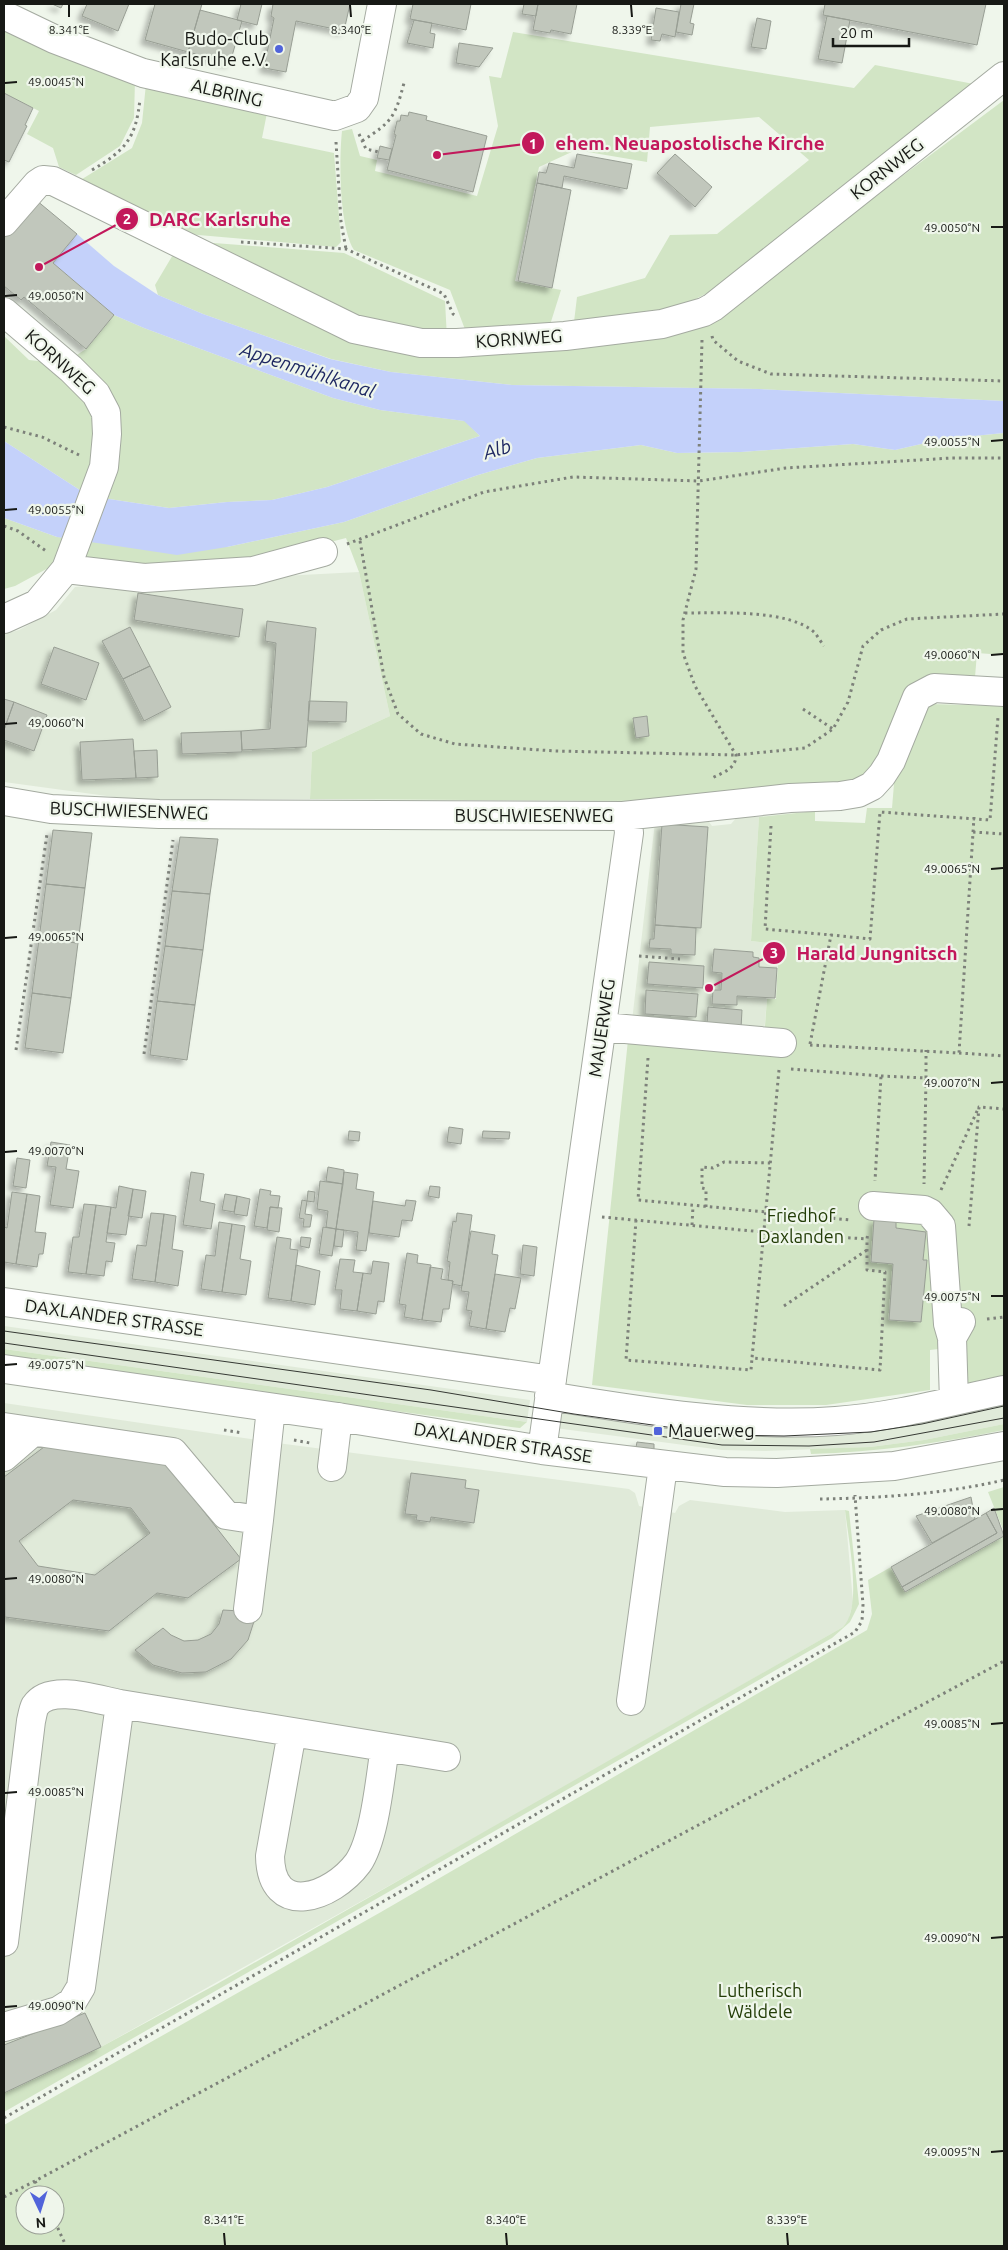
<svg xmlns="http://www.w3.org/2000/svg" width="1008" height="2250" font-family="Ubuntu,sans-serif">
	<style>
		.built { fill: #e0ead9 }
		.green { fill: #d2e5c5; fill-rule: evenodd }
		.water { fill: #c4d1fa }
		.building { fill: #c1c7bc; stroke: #989e94; fill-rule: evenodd; filter: url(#shadow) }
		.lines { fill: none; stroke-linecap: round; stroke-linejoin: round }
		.minor-casing { stroke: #a4aaa0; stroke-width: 30 }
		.path { stroke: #7d817a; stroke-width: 3; stroke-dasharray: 2.5 4; stroke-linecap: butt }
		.minor { stroke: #fff; stroke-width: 28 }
		.tram { stroke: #353833; stroke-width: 1 }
		.ticks { fill: none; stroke: #171915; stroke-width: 2 }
		.poi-dot { fill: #5164da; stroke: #eff6eb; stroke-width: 2 }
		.labels { text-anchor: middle; stroke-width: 4.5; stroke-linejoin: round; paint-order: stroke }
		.poi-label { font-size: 18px; fill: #171915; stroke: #eff6eb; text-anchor: end }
		.street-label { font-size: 18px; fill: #171915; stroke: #eff6eb }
		.park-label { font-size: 18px; fill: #233d07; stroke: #eff6eb }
		.water-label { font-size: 19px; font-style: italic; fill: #1e2862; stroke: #eff6eb }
		.ticks-label { font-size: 12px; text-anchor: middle; fill: #171915; stroke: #eff6eb; stroke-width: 4.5; stroke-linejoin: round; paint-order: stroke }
		.leader { fill: none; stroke: #c2185b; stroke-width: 2 }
		.callout-dot { fill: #c2185b; stroke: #eff6eb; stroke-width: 2 }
		.mark-label { font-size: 15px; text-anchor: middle; font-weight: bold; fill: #fff }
		.callout-label { font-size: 19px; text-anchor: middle; font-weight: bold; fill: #c2185b; stroke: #eff6eb; stroke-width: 4.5; stroke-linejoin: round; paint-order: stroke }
	</style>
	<defs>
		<filter id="shadow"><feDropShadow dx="-4.5" dy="4.5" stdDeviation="2.5" flood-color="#0004"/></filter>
	</defs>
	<rect width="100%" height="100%" fill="#eff6eb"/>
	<!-- built -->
	<path class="built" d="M359,572L390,716L312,752L310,799H129L4,782V634L19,630L56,610L75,587Z
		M737,817H759L751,941L779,944L775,999H767L764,1034L632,1021L655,822L707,819L712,826L731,824Z
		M4,1326L530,1400L527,1422L4,1349Z
		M1004,1399V1424L924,1440L870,1447L766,1451L722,1450L555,1428L558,1406L725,1430Z
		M4,1403L285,1444L629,1489L635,1493L639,1506L675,1513L679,1506L690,1500L785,1512L845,1510L853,1602L848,1622L843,1627L533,1805L101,2047L4,2089Z"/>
	<!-- green -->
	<path class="green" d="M4,27L135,80L134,118L120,146L76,175L59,167L53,148L27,134L39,111L4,93Z
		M513,32L854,88L875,65L979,85L713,290L678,308L574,322L577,297L645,278L670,235L717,234L809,160L759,117L650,127L647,162L576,150L539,167L515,281L561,290L549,328L466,332L450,290L354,250C339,226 339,160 342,131L352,129L360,156L377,160L375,171L477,196L498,126L489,76L501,78Z
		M146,84L267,113L262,138L334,153L341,242L336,247L187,234L79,181L132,148L142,123Z
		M1004,100V401L759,389L512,385L391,372L331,359L203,314L158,295L155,285L174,253L355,337L715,316Z
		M214,243L344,253L445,301L447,338L383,327L208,247Z
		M114,315L144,328L333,398L380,410L465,421L480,436L327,487L272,500L227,502L169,508L89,496L4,441V336L29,360L63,364L86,349Z
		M1004,433V655L977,653L975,677L929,704L1004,706V1379L967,1384L964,1346L930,1350V1390L826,1405H747L592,1385L628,1040L763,1052L767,999H776L779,944L751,941L759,817L815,811V821L865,823L867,808H892L894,784L862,779L844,786L638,801L310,799L312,752L390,716L359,572L346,538L232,567L52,566L15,586L4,589V518L57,537L227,547L344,522L478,475L537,458L641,445L677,453L741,452L853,444L895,450L943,439Z
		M4,1349L527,1422L520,1428L511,1427L4,1357Z
		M1004,1424V1430C940,1443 877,1452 811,1454L810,1449L870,1447L924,1440Z
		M1004,1487V1532L988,1492Z
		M845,1510L849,1511L859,1604L850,1622L832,1638L4,2112V2089L101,2047L217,1984L843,1627C863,1607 848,1538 845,1510Z
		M1004,1536V2246H4V2125L381,1912L867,1630L872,1614L868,1580L891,1567L906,1592ZM25,2195H55V2225H25Z"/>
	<!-- water -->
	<path class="water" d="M77,234L114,266L158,295L203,314L330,359L391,372L512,385L759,389L1004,401V433L943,439L895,450L853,444L741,452L677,453L641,445L537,458L478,475L344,522L227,547L177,555L57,537L4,518V441L89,496L169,508L227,502L272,500L327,487L480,436L464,421L380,410L333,398L144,328L114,315L53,263Z"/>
	<!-- building -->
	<path class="building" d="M52,4H63L61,8Z
		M87,4H129L118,31L82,16Z
		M155,4H202L188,52L145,40Z
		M241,4H262L257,25L237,20Z
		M273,4H350L344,31L296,21L286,72L264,68L274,18L271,16Z
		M413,4H471L466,30L410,19Z
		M524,4H538L536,16L522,14Z
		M538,4H577L571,34L551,30L550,33L533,30Z
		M681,4H694L690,23L694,24L692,35L676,32Z
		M825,4H986L977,45L823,15Z
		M656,8L679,12L675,37L662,34L660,41L651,40Z
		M200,10L242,21L230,63L188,52Z
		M827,16L850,20L842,63L818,59Z
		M757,18L771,21L766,49L751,47Z
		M414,20L432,23L430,33L435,34L433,48L407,43Z
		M459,43L493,48L479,67L456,63Z
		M4,93L33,108L25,125L27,126L9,162L4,160Z
		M409,112L427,116L426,120L487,136L473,192L387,170L396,135L394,134L397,121H400L401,115L408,116Z
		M380,146L392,149L389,160L377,158Z
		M577,154L632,164L627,189L564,176L562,188L537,183L539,172L546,173L549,163L574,168Z
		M675,154L712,187L695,207L657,173Z
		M537,183L571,190L552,288L518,281Z
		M36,200L77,234L53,263L114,315L86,349L24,297L21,300L4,286V238Z
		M138,593L243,609L239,637L134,620Z
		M267,621L316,628L306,747L242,750L241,731L270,729L276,643L265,641Z
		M130,627L150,666L123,679L102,641Z
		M54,647L99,663L86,700L41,684Z
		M150,666L171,707L144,721L123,679Z
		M4,699L14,702L4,730Z
		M309,701L347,702L346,722L308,721Z
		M14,702L47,715L34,751L4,740V730Z
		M647,716L649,736L636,738L633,718Z
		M241,731L242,752L182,754L181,733Z
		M133,739L136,778L82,780L80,742Z
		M157,750L158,777L136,778L134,751Z
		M662,824L708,827L701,928L655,925Z
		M53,830L92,833L85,888L46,884Z
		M180,837L218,839L210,894L172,891Z
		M46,884L85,888L78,943L39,939Z
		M172,891L210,894L203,950L165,946Z
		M655,925L696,928L695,955L671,954V949L649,948L650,939H654Z
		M39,939L78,943L71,998L32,993Z
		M165,946L203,950L195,1005L157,1001Z
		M714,949L753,952V957L759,958V967L777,968L775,998L737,996V1005L712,1004L713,990H721L722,973L712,972Z
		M649,962L704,966L703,988L647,984Z
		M646,990L698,994L696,1017L645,1014Z
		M32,993L71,998L63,1053L25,1048Z
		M157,1001L195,1005L187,1060L150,1055Z
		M708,1007L742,1010L741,1028L707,1025Z
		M449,1127L463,1129L461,1144L447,1142Z
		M349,1131L360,1132L359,1141L348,1140Z
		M483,1131L510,1132L509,1139L482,1138Z
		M51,1142L70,1145L66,1169L79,1171L73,1208L50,1205L56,1167L47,1166Z
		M17,1158L30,1160L26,1188L13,1186Z
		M328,1167L344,1170L343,1184L326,1181Z
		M191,1172L204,1174L200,1201L215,1204L211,1229L183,1225Z
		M344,1172L358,1174L356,1189L374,1192L366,1251L356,1250L358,1232L336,1229Z
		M320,1181L343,1184L336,1229L326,1227L328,1211L317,1209Z
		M119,1186L133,1189L126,1235L107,1233L111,1207L116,1208Z
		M430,1186L440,1187L439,1198L428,1196Z
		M133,1189L146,1191L142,1218L128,1216Z
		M260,1189L271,1191L270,1195L280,1196L278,1208L270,1207L267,1228L254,1226Z
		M308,1191L315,1192L314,1202L307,1201Z
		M12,1192L27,1194L16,1264L4,1262V1227L7,1228Z
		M27,1194L40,1196L35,1232L46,1233L43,1254H39L37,1267L16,1264Z
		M225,1194L237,1196L234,1212L222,1210Z
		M237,1196L250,1199L247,1216L234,1214Z
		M302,1200L307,1201L305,1214L312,1215L310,1227H303L304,1219L299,1218Z
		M406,1200L416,1201L412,1221L402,1220L399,1237L369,1233L373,1201L405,1206Z
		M84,1204L96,1205L86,1274L68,1272L73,1237H79Z
		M96,1205L111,1207L106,1242L115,1243L112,1262L106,1261L104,1276L86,1274Z
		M270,1207L282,1208L279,1232L267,1230Z
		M151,1213L164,1214L155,1282L132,1279L137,1245L146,1246Z
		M457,1213L472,1215L462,1286L452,1284L453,1281L448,1280L450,1262L447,1261L453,1221L456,1222Z
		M164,1214L176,1216L172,1249L183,1251L178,1286L155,1282Z
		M874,1219L896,1221V1228L926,1232L923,1260H927L921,1322L889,1320L893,1264L871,1262Z
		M219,1222L232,1224L222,1292L201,1289L206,1255L215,1256Z
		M232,1224L245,1226L240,1259L251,1261L246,1295L222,1292Z
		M323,1227L336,1229L332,1256L319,1254Z
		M336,1229L344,1230L342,1247L334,1246Z
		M471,1231L495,1235L492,1254L498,1255L486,1329L469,1326L472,1311L466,1310L469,1292L461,1291Z
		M277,1237L291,1239L290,1249L298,1250L291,1301L268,1298Z
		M301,1237L311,1238L309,1248L300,1246Z
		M523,1245L537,1247L534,1276L520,1274Z
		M407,1253L418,1255L417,1263L431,1265L422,1320L404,1317L406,1305L399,1304Z
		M340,1259L355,1260L353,1272L363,1273L357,1311L340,1309L342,1290H335Z
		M373,1261L389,1263L384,1302L378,1301L376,1314L357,1311L363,1273L371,1274Z
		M296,1265L320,1271L315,1305L291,1301Z
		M430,1267L443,1269L441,1279L453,1281L449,1309H443L441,1322L422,1320Z
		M495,1274L521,1278L515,1309L510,1308L505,1332L486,1329Z
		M637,1442L654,1444V1449L636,1447Z
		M48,1444L162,1458L241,1559L188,1598L157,1593L109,1631L5,1617L4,1477ZM73,1500L131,1508L150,1533L95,1575L38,1566L19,1541Z
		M411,1473L466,1480L465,1488L479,1490L474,1523L431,1517L430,1522L416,1520L417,1515L405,1514Z
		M971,1497L975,1519L932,1543L916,1516Z
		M994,1508L1004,1536L905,1592L902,1587L997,1533L986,1513Z
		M986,1513L997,1533L902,1587L891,1567Z
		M223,1610L257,1612L248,1640L231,1659L206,1672L182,1673L153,1665L135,1650L163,1628L171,1635L184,1641L198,1640L211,1634L219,1624Z
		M85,2013L101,2047L4,2093V2045Z"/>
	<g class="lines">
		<!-- minor casing -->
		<g class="minor-casing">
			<path id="minor" d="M4,15L54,39L143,73L335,116L357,108L364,98L382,4
				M4,222L37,184L43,180L53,181L354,329L421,343H457L565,336L662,324L704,312L713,307L1004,76
				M4,312L71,369L96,394L106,413L107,434L104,467L66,569L37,604L4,619
				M66,569L144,578L253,571L323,552
				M4,801L51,809L159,814L623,816L790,798L840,796L858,793L872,786L882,775L891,761L917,697L934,688L1004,692
				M603,1027L782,1043
				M873,1206L924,1210L930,1213L941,1226L948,1324L952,1338
				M4,1302L552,1380
				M4,1369L338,1417L542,1450L725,1472L777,1473L894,1466L1004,1446
				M549,1396C641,1411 743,1428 836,1421C893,1417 948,1402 1004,1390
				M954,1401L952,1338L961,1322
				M4,1427L173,1452L226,1515L259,1520L271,1408
				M542,1450L629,833L628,823L623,816
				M4,1457L33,1432
				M332,1467L338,1417
				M248,1609L259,1520
				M631,1701L663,1466
				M120,1704L446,1757
				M292,1732L270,1856C271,1919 332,1898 358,1863C375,1838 380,1778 385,1747
				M4,1942L31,1721C32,1717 33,1710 35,1706C50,1683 98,1700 120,1704L81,1987L72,2002L58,2011L4,2027"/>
		</g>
		<!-- path -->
		<path class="path" d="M359,134L366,149L379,152
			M362,141C392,122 395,117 404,83
			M336,142L341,222L346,249
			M92,170C126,150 136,138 140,99
			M241,242L346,249L444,294L453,314L456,316
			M712,336L713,340L738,361L771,374L1004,381
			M702,340L696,569L683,620V653L695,686L736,755C736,769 724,772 712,778
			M4,427L42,437L79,455
			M4,526L18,531L46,551
			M360,541L384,677L398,714L421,734L455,744L555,751L736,755L805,748L833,729L848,702L863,646L881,630L907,619L1004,614
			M347,544L484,492L573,477L699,481L786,468L952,458H1004
			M685,613C719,613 790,609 815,633C818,637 821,642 824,646
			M803,709L833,729
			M771,826L765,929L831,935
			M973,832L1004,834
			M639,956L680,959
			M810,1044L831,935L870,939L880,812L990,820L998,717
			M810,1045L959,1053L974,817
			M16,1050L47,834
			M959,1053L1004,1056
			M144,1054L173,840
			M648,1058L638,1200L851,1220
			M791,1069L881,1076L875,1181
			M779,1070L752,1358L880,1370L885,1272L867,1270V1239
			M881,1076L926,1078L924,1184
			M926,1078V1050
			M941,1190L978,1109
			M706,1207V1189L702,1188V1167L713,1168L724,1162L770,1163
			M602,1217L763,1232L867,1239L868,1232
			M636,1220L626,1360L751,1370L752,1358
			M692,1225L693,1206
			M969,1226L979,1107L1004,1109
			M784,1306L867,1250
			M987,1319L1004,1317
			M224,1430L243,1433
			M294,1440L310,1443
			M820,1499C881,1498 944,1494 1004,1480
			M4,2118L855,1632L862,1621L863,1605L855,1495
			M42,2195L35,2181L1004,1661
			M4,2197L35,2181
			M55,2222L66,2246"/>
		<!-- minor -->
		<use href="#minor" class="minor"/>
		<!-- tram -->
		<path class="tram" d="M4,1331L431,1390L574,1414L724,1435L784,1436L871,1432L922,1424L1004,1406
			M4,1343L722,1445L809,1446L874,1442L1004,1418"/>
	</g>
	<!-- ticks -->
	<path class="ticks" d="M69,5V17M350,5L351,17M631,5L632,17M5,83L17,82M991,227H1003M5,296L17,295M991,441L1003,440M5,510L17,509M991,655L1003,654M5,724L17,723M991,869L1003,868M5,938L17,937M991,1083L1003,1082M5,1152L17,1151M991,1296H1003M5,1365L17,1364M991,1510L1003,1509M5,1579L17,1578M991,1724L1003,1723M5,1793L17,1792M991,1938L1003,1937M5,2007L17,2006M991,2152L1003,2151M224,2233L225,2245M506,2233L507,2245M787,2233L788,2245"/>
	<!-- markers -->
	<g class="poi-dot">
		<circle cx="279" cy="49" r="5"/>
		<rect x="653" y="1426" width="10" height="10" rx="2.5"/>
	</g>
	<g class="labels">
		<!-- poi labels -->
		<g class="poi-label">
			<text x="269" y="45">Budo-Club<tspan x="269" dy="21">Karlsruhe e.V.</tspan></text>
			<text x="668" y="1437" text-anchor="start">Mauerweg</text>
		</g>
		<!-- street labels -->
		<g class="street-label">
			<text transform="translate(227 93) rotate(13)" y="6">ALBRING</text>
			<text transform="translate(887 169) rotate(-38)" y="6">KORNWEG</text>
			<text transform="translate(519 339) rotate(-4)" y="6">KORNWEG</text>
			<text transform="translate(60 362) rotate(42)" y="6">KORNWEG</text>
			<text transform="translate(129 811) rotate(2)" y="6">BUSCHWIESENWEG</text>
			<text x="534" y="822">BUSCHWIESENWEG</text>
			<text transform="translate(602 1028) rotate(-82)" y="6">MAUERWEG</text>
			<text transform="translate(114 1318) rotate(8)" y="6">DAXLANDER STRASSE</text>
			<text transform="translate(503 1443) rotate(9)" y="6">DAXLANDER STRASSE</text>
		</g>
		<!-- park labels -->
		<g class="park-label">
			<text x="801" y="1222">Friedhof<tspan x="801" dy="21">Daxlanden</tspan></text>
			<text x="760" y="1997">Lutherisch<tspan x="760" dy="21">Wäldele</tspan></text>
		</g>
		<!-- water labels -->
		<g class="water-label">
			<text transform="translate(308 370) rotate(18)" y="7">Appenmühlkanal</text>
			<text transform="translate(497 449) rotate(-16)" y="7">Alb</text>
		</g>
	</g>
	<g class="ticks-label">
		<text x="69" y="34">8.341°E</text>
		<text x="351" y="34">8.340°E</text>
		<text x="632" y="34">8.339°E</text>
		<text x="56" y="86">49.0045°N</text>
		<text x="952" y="232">49.0050°N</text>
		<text x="56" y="300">49.0050°N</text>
		<text x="952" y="446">49.0055°N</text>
		<text x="56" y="514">49.0055°N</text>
		<text x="952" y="659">49.0060°N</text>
		<text x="56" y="727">49.0060°N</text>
		<text x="952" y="873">49.0065°N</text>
		<text x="56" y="941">49.0065°N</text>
		<text x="952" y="1087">49.0070°N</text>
		<text x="56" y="1155">49.0070°N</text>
		<text x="952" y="1301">49.0075°N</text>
		<text x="56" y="1369">49.0075°N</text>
		<text x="952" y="1515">49.0080°N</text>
		<text x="56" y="1583">49.0080°N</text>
		<text x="952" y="1728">49.0085°N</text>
		<text x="56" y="1796">49.0085°N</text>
		<text x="952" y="1942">49.0090°N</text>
		<text x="56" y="2010">49.0090°N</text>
		<text x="952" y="2156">49.0095°N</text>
		<text x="224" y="2224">8.341°E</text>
		<text x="506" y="2224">8.340°E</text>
		<text x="787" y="2224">8.339°E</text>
	</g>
	<!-- callouts -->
	<path class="leader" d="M437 155L533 143M39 267L127 219M709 988L774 953"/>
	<g class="callout-dot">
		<circle cx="437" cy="155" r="5"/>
		<circle cx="39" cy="267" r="5"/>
		<circle cx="709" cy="988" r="5"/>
		<circle cx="533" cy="143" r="12"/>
		<circle cx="127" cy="219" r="12"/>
		<circle cx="774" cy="953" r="12"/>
	</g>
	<g class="mark-label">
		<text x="533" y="149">1</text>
		<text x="127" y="224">2</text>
		<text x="774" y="958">3</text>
	</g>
	<g class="callout-label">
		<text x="690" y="150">ehem. Neuapostolische Kirche</text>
		<text x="220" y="226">DARC Karlsruhe</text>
		<text x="877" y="960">Harald Jungnitsch</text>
	</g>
	<!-- border -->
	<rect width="1008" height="2250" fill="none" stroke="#171915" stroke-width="10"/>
	<!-- north arrow -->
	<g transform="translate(40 2210) rotate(176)"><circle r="24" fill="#eff6eb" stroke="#999e95"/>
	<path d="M0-4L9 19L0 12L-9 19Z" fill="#5164da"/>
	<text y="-8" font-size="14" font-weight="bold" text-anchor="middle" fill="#171915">N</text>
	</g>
	<!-- scale -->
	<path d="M833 38v8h76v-8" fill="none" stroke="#171915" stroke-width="2.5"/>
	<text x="840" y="38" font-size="15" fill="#171915" stroke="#eff6eb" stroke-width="4" paint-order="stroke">20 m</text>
</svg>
